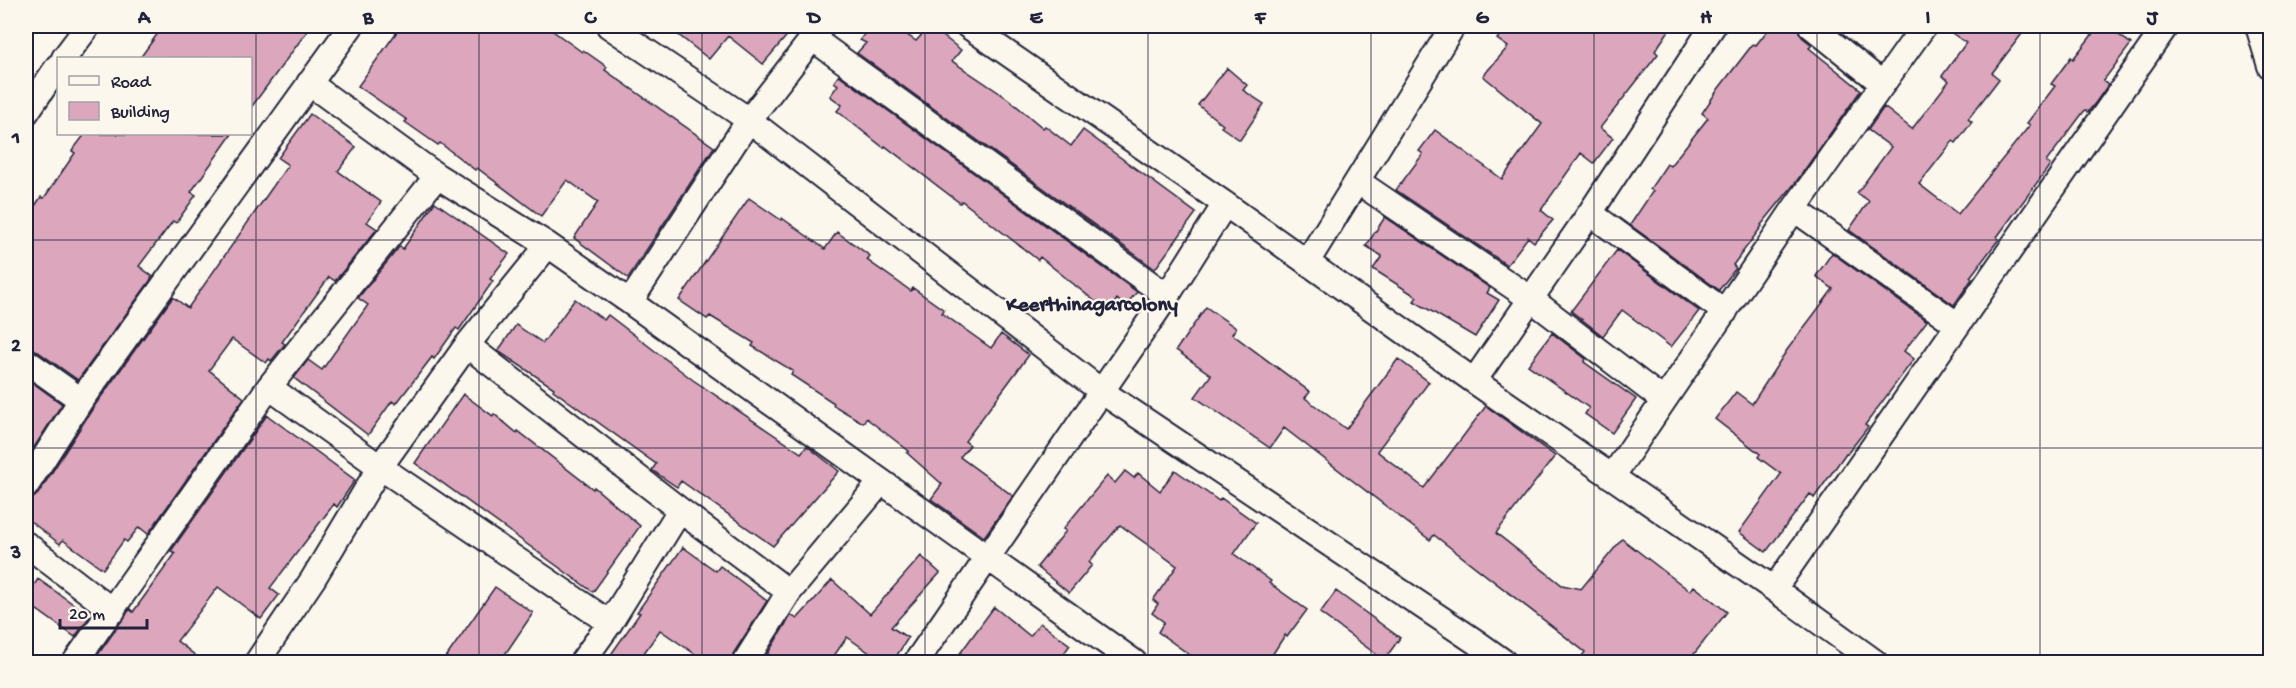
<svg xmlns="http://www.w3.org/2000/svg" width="2296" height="688" font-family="'Gochi Hand',sans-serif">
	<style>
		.building { fill: #dca6bc; stroke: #22223b; stroke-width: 1.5 }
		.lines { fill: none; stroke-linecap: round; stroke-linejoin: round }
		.street-casing { stroke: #22223b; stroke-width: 28 }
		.street { stroke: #fbf7ec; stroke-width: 24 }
		.grid { fill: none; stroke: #22223b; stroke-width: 1.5; stroke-opacity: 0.55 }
		.labels { text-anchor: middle; stroke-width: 4.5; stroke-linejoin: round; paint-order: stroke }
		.neighbourhood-label { font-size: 21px; font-weight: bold; fill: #22223b; stroke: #fbf7ec }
		.neatline { fill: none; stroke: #22223b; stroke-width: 2 }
		.grid-label { font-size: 20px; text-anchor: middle; font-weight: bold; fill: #22223b }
	</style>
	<rect width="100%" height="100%" fill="#fbf7ec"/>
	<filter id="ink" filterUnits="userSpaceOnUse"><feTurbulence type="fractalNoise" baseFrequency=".0167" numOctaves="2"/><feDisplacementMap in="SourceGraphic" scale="12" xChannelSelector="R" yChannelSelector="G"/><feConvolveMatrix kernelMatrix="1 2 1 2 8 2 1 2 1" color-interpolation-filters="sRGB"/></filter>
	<g filter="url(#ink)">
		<!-- building -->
		<path class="building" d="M163,26H311L250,109V58H140Z
			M401,26H546L582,52L583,50L607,67L605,70L714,147L628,278L574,238L598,202L567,180L541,216L477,168L475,170L440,143L438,145L405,122L407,120L358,86Z
			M667,26H795L763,64L728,36L709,59Z
			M870,26H894L916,41L930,26L961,50L952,61L1007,98L1043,128L1045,126L1071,146L1083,130L1196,213L1155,269L857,53L866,43L860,40Z
			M1507,26H1672L1655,51L1658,54L1600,128L1613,138L1594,163L1581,153L1541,210L1553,220L1534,242L1528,237L1507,265L1396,190L1423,154L1419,151L1435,130L1502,179L1542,124L1483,76L1508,47L1497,39Z
			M1771,26H1796L1802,37L1812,45L1809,48L1861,90L1796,182L1761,225L1762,226L1733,265L1736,268L1719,290L1630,225L1653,191L1650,189L1667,164L1670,166L1708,118L1702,113L1719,88L1753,44L1756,45Z
			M1942,26H2028L1992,73L1999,79L1968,119L1972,122L1956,143L1953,141L1919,184L1958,214L2030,125L2027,123L2055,86L2051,84L2071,57L2073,59L2099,26H2107L2131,44L2103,81L2108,85L2096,102L2088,112L2085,110L2046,162L2050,165L1997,237L1999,239L1970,277L1972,279L1954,305L1849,230L1869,201L1857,193L1891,147L1868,130L1884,107L1912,129L1949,81L1942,76L1966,43Z
			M1227,68L1247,85L1243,90L1264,104L1240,140L1221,127L1223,125L1198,105Z
			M839,75L1137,292L1125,306L1117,299L1109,310L1098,301L1097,303L1040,257L1038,260L962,201L960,203L885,146L884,148L837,111L842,105L830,96L838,85L834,82Z
			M310,114L356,147L338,171L381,202L367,222L377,229L335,281L329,277L282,342L285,344L271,361L269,359L266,363L232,339L209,370L244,398L148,534L139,527L127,542L124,540L103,569L63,540L60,544L26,518V500L32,499L38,494L93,408L173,297L188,308L288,165L278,158Z
			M85,134H232L191,192L196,195L176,223L173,221L139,266L152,276L150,281L78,380L34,349L26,347V219L41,197L44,198L75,153L72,151Z
			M749,198L781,220L782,218L825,249L837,232L870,256L867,260L911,291L913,288L944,310L942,313L991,348L1001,334L1029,355L965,441L970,445L960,457L1013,496L984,537L931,499L942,484L907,453L909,451L866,418L863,423L833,405L834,403L791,375L793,371L752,346L754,343L710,316L707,319L679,300Z
			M435,202L509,254L490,279L493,281L459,330L456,328L434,359L432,357L396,404L392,401L368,435L294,378L308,360L322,370L368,305L358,298L400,246L403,249Z
			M1385,217L1490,288L1487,293L1499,300L1475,337L1414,301L1417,297L1373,269L1382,256L1366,246Z
			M1617,250L1699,311L1671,347L1622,310L1603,336L1571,311Z
			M1832,253L1927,321L1904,351L1914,359L1865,425L1868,427L1847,454L1846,453L1814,498L1810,494L1766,552L1739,532L1781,474L1758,457L1760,454L1715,419L1736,392L1752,404L1787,350L1833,289L1816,276Z
			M575,299L604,320L608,315L693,380L801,453L807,446L839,471L773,546L681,481L677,487L652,470L656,464L553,390L554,388L498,351L516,325L543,343Z
			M1206,307L1236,328L1232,334L1310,392L1305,398L1346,429L1398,359L1429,382L1377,451L1424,488L1486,406L1555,456L1496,533L1562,585L1581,589L1622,539L1690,591L1694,586L1727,612L1687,663H1577L1585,652L1434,535L1430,540L1284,428L1270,448L1195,397L1211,375L1176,350Z
			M1552,333L1586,359L1584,362L1636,399L1612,433L1585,414L1589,408L1528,365Z
			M26,378L62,404L26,460Z
			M463,394L493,416L494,414L517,433L518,431L593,489L594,487L640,526L593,592L415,463Z
			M267,415L355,480L337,507L334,504L270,588L279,595L261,619L218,587L177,641L205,663H92L130,609L133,612L175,554L171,551Z
			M1175,470L1219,501L1221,498L1256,523L1234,554L1271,581L1269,583L1307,610L1287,637L1285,635L1267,663H1201L1158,632L1164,622L1152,613L1158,604L1153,600L1177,566L1120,525L1089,562L1092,565L1069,593L1037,567L1066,531L1063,529L1107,476L1115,483L1125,471L1134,478L1138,473L1160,491Z
			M683,547L716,571L720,566L767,601L733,654L731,663H708L660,630L637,663H605L640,613L637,612Z
			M921,556L940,573L891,627L908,638L892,663H884L847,637L829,663H762L791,615L797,619L832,580L870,614Z
			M38,579L90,616L75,637L26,602V597Z
			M495,587L533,613L499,663H442Z
			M1336,591L1400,638L1384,660L1320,613Z
			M994,607L1030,636L1040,623L1070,645L1057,663H953Z"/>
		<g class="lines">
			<!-- street casing -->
			<g class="street-casing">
				<path id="street" d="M609,26L749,120L1101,391L1476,642L1504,662
					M968,26L1225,204L1474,381L1774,589L1875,662
					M1811,26L1883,84
					M2258,26L2270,66
					M812,38L1167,296
					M64,58L88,26
					M309,83L437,176L548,245L630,302L1134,662
					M26,113L58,66
					M1357,181L1531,299L1663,400
					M1794,209L1958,325
					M1590,213L1725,312
					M1307,262L1453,26
					M630,302L749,120L822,26
					M467,345L680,510L789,592
					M26,361L81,400
					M1474,381L1590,213L1713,26
					M269,387L380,467L610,623
					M1612,477L1794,209L1924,26
					M26,486L81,400L351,26
					M26,544L113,611
					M1774,589L2166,26
					M75,662L269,387L437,176
					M257,662L313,579L380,467L467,345L548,245
					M582,662L610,623L680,510
					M745,662L789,592L881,482
					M916,662L1167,296L1225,204"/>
			</g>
			<!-- street -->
			<use href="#street" class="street"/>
		</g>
	</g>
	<!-- grid -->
	<path class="grid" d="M256,26V662M479,26V662M702,26V662M925,26V662M1148,26V662M1371,26V662M1594,26V662M1817,26V662M2040,26V662M26,240H2270M26,448H2270"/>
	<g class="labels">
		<!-- neighbourhood labels -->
		<g class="neighbourhood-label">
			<text x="1092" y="310">Keerthinagarcolony</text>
		</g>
	</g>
	<!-- margin -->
	<rect width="2296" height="688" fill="none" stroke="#fbf7ec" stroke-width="66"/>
	<!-- legend -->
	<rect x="57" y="57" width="195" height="78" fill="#fbf7ec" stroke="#a4a2a5" stroke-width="1.5"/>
	<rect x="69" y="76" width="30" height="9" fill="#fbf7ec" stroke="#a4a2a5" stroke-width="1.5"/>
	<text x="111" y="87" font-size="18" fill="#22223b">Road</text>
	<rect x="69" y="102" width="30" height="18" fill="#dca6bc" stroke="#a4a2a5" stroke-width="1.5"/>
	<text x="111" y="117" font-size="18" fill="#22223b">Building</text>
	<!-- scale -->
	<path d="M60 619v9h87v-9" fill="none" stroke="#22223b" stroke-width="3"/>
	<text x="69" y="619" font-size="18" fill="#22223b" stroke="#fbf7ec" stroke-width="4.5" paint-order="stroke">20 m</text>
	<rect x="33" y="33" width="2230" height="622" class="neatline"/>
	<g class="grid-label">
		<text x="144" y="23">A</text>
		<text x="368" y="23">B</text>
		<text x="590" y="23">C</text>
		<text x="814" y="23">D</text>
		<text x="1036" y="23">E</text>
		<text x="1260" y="23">F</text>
		<text x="1482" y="23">G</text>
		<text x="1706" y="23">H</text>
		<text x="1928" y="23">I</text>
		<text x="2152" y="23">J</text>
		<text x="16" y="143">1</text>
		<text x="16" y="351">2</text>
		<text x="16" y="558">3</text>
	</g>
</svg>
